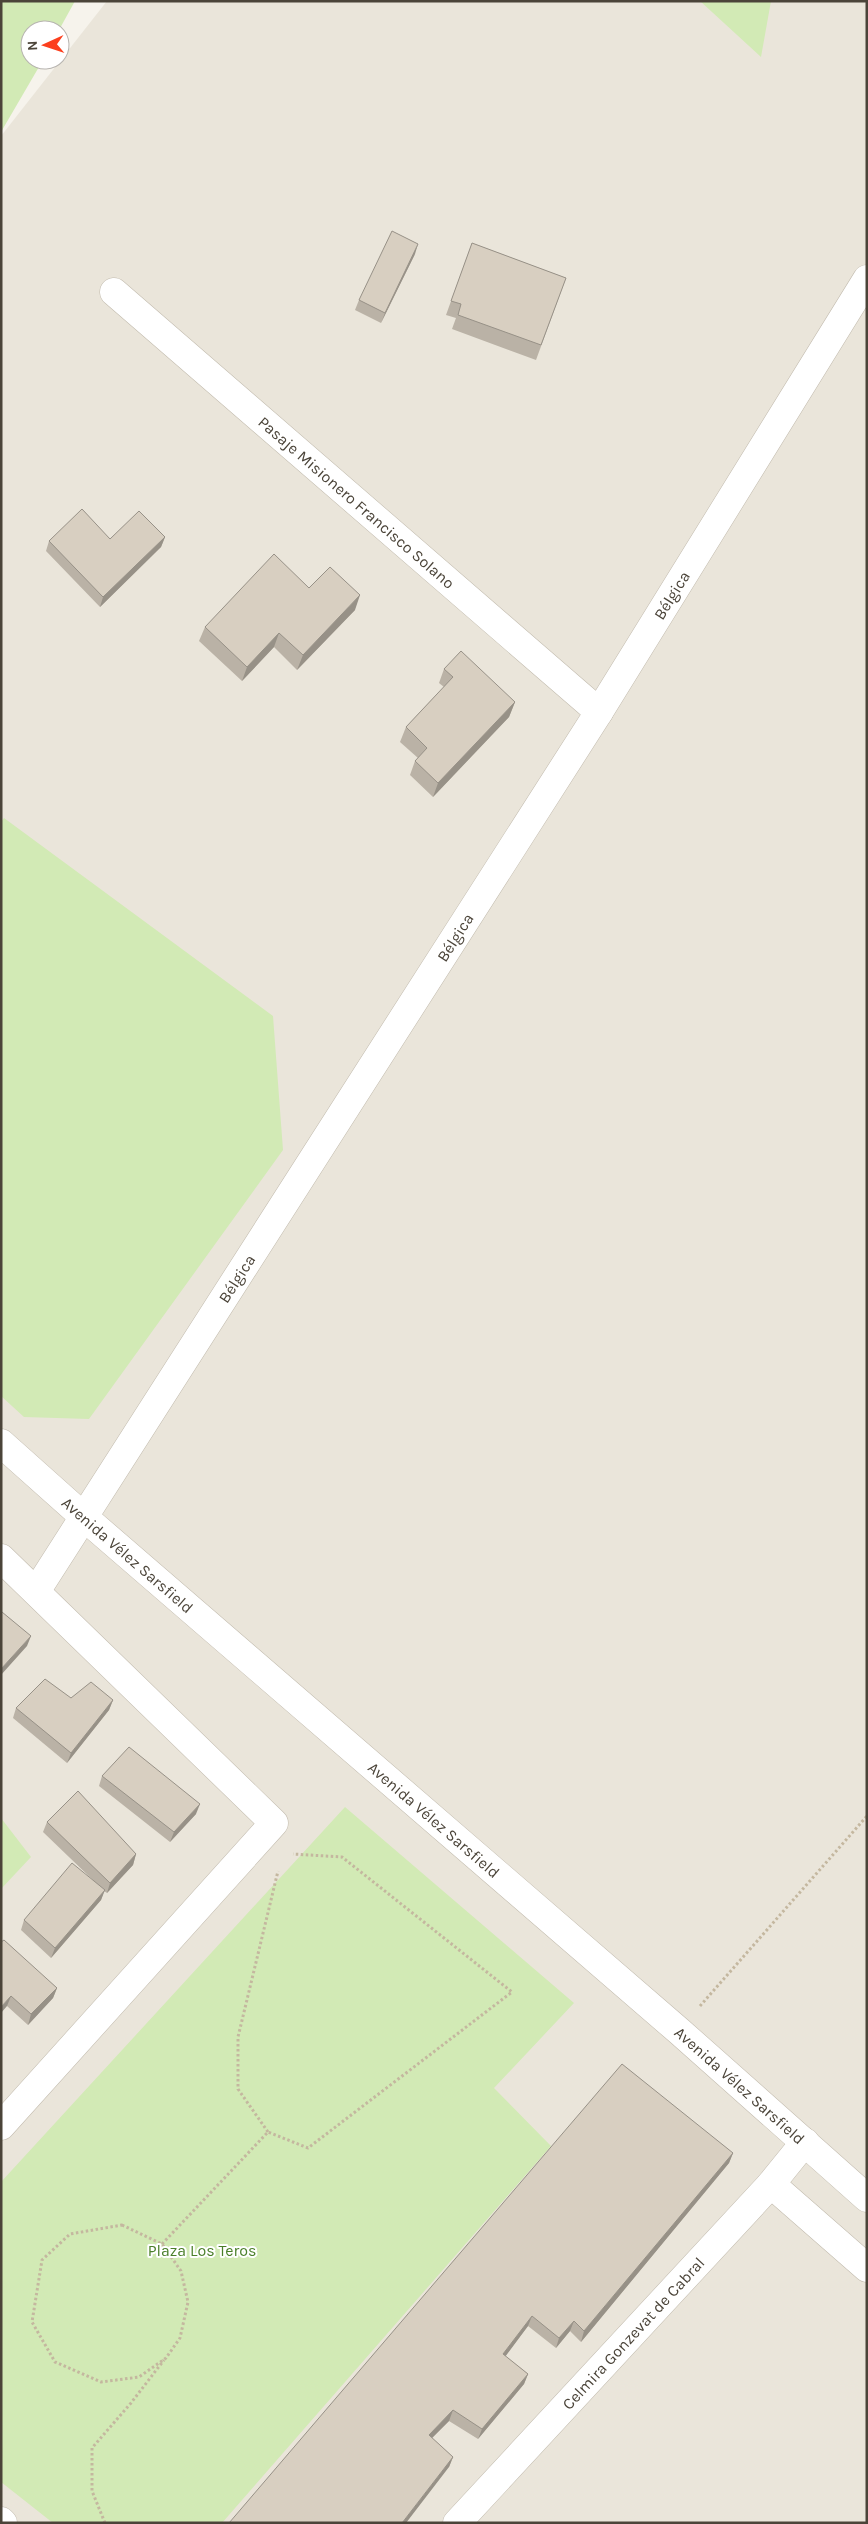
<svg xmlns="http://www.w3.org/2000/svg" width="868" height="2524" font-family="Karla,sans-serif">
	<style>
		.residential { fill: #eae5da }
		.green { fill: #d2eab5 }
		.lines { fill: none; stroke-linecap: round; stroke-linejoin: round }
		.minor-casing { stroke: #c2bbae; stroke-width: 29 }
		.tertiary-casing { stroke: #c2bbae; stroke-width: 29 }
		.path { stroke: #c4b79f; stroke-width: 3; stroke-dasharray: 2.5 2.5; stroke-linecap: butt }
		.minor { stroke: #fff; stroke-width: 28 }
		.tertiary { stroke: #fff; stroke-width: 28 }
		.wall { fill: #bab2a6 }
		.shaded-wall { fill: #979187 }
		.building { fill: #d8cfc1; stroke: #979187 }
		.labels { text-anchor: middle; stroke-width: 4; stroke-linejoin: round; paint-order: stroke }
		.street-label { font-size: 16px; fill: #4b4439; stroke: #fff }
		.park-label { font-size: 16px; fill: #4a7f2a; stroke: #fff }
	</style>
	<rect width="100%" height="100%" fill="#f6f3ec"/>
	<!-- residential -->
	<path class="residential" d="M107,1H867V2523H1V136Z"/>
	<!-- green -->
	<path class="green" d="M1,1H75L59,30H30V60H43L1,132Z
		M700,1H771L761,57Z
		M4,818L273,1016L283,1150L89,1419L24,1417L1,1396V822Z
		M345,1807L574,2003L494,2088L551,2146L222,2523H53L1,2482V2182Z
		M1,1818L31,1857L1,1889Z"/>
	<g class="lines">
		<!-- minor casing -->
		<g class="minor-casing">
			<g id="minor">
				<path id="s1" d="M114,292L599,712"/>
				<path d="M1,1558L274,1823L1,2126"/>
				<path id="s2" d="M37,1590L599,712L867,279"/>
				<path d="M771,2184L867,2268"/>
				<path d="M1,2521L3,2523"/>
				<path id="s3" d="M457,2523L771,2184L805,2142"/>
			</g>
		</g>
		<!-- tertiary casing -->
		<g class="tertiary-casing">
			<g id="tertiary">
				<path id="s4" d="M1,1443L85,1518L679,2031L867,2198"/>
			</g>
		</g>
		<!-- path -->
		<path class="path" d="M700,2006L867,1816
			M268,2132L238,2089V2037L278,1871
			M122,2225L162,2244L181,2271L188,2302L180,2338L166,2358L139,2377L101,2382L55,2362L32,2322L42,2260L70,2234Z
			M162,2244L268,2132L308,2148L512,1992L342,1857L293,1854
			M105,2523L92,2491V2448L131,2403L164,2360"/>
		<!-- minor -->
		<use href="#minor" class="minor"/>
		<!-- tertiary -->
		<use href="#tertiary" class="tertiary"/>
	</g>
	<!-- wall -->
	<path class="wall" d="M472,243L566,278L536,360L452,329L456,318L446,315Z
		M415,254L381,323L355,310L359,300Z
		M165,537L161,547L100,607L46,551L49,541Z
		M309,588L355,610L297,670L274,647L242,681L199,641L205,627Z
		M444,669L515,702L509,717L433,797L410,775L415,761L418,758L400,742L406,727L444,687L439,683Z
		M71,1698L113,1700L109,1710L67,1763L13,1718L16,1708Z
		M102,1776L196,1814L170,1842L99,1786Z
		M47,1822L136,1854L133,1865L107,1893L104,1891L101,1900L51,1958L21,1930L24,1920L96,1883L43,1832Z
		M1,1942L57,1988L53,1998L28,2025L7,2006Z
		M733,2153L729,2163L581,2342L570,2331L556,2348L528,2326L505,2356L528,2374L524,2384L478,2439L449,2421L432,2438L453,2457L449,2467L229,2523Z"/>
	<!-- shaded-wall -->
	<path class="shaded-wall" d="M418,244L415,254L381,323L385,313Z
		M165,537L161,547L100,607L103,597Z
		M360,595L355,610L297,670L303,655Z
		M279,633L274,647L242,681L247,667Z
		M515,702L509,717L433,797L438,783Z
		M31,1636L27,1646L1,1675V1669Z
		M113,1700L109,1710L67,1763L71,1753Z
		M200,1804L196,1814L170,1842L174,1832Z
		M136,1854L133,1865L107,1893L110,1883Z
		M105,1890L101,1900L51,1958L55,1948Z
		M57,1988L53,1998L28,2025L31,2014Z
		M11,1996L7,2006L1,2013V2007Z
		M733,2153L729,2163L581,2342L584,2331Z
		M532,2316L528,2326L499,2365L503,2354Z
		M574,2321L570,2331L556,2348L559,2338Z
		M528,2374L524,2384L478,2439L482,2429Z
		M453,2410L449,2421L425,2445L429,2435Z
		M453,2457L449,2467L406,2523H402Z"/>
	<!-- building -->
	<path class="building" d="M392,231L418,244L385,313L359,300Z
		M472,243L566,278L541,345L458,315L461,304L451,301Z
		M82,509L110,539L139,511L165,537L103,597L49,541Z
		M274,554L309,588L330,567L360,595L303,655L279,633L247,667L205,627Z
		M461,651L515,702L438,783L415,761L427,748L406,727L453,677L444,669Z
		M2,1612L31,1636L1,1669V1613Z
		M45,1679L71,1698L91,1682L113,1700L71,1753L16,1708Z
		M129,1747L200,1804L174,1832L102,1776Z
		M78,1791L136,1854L110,1883L47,1822Z
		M72,1863L105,1890L55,1948L24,1920Z
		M4,1940L57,1988L31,2014L11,1996L1,2007V1942Z
		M622,2064L733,2153L584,2331L574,2321L559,2338L532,2316L503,2354L528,2374L482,2429L453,2410L429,2435L453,2457L402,2523H229Z"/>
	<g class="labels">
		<!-- street labels -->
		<g class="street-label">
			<text dy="6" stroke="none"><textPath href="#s1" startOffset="321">Pasaje Misionero Francisco Solano</textPath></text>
			<text dy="6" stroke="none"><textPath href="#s2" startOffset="1180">Bélgica</textPath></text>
			<text dy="6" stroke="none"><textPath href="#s2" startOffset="775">Bélgica</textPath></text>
			<text dy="6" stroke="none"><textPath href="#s2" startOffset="370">Bélgica</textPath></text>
			<text dy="6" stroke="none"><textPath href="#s4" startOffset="169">Avenida Vélez Sarsfield</textPath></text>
			<text dy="6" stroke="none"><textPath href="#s4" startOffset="574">Avenida Vélez Sarsfield</textPath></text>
			<text dy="6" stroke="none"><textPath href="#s4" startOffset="979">Avenida Vélez Sarsfield</textPath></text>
			<text dy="6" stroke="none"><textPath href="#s3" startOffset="259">Celmira Gonzevat de Cabral</textPath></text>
		</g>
		<!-- park labels -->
		<g class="park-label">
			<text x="202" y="2256">Plaza Los Teros</text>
		</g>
	</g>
	<!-- border -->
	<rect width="868" height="2524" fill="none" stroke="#4b4439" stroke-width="5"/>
	<!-- north arrow -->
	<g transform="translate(45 45) rotate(267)"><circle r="24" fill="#ffffff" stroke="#b7b4b0"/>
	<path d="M0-4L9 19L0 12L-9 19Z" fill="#fc3f1d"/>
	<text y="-8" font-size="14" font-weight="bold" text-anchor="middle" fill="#4b4439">N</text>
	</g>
</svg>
